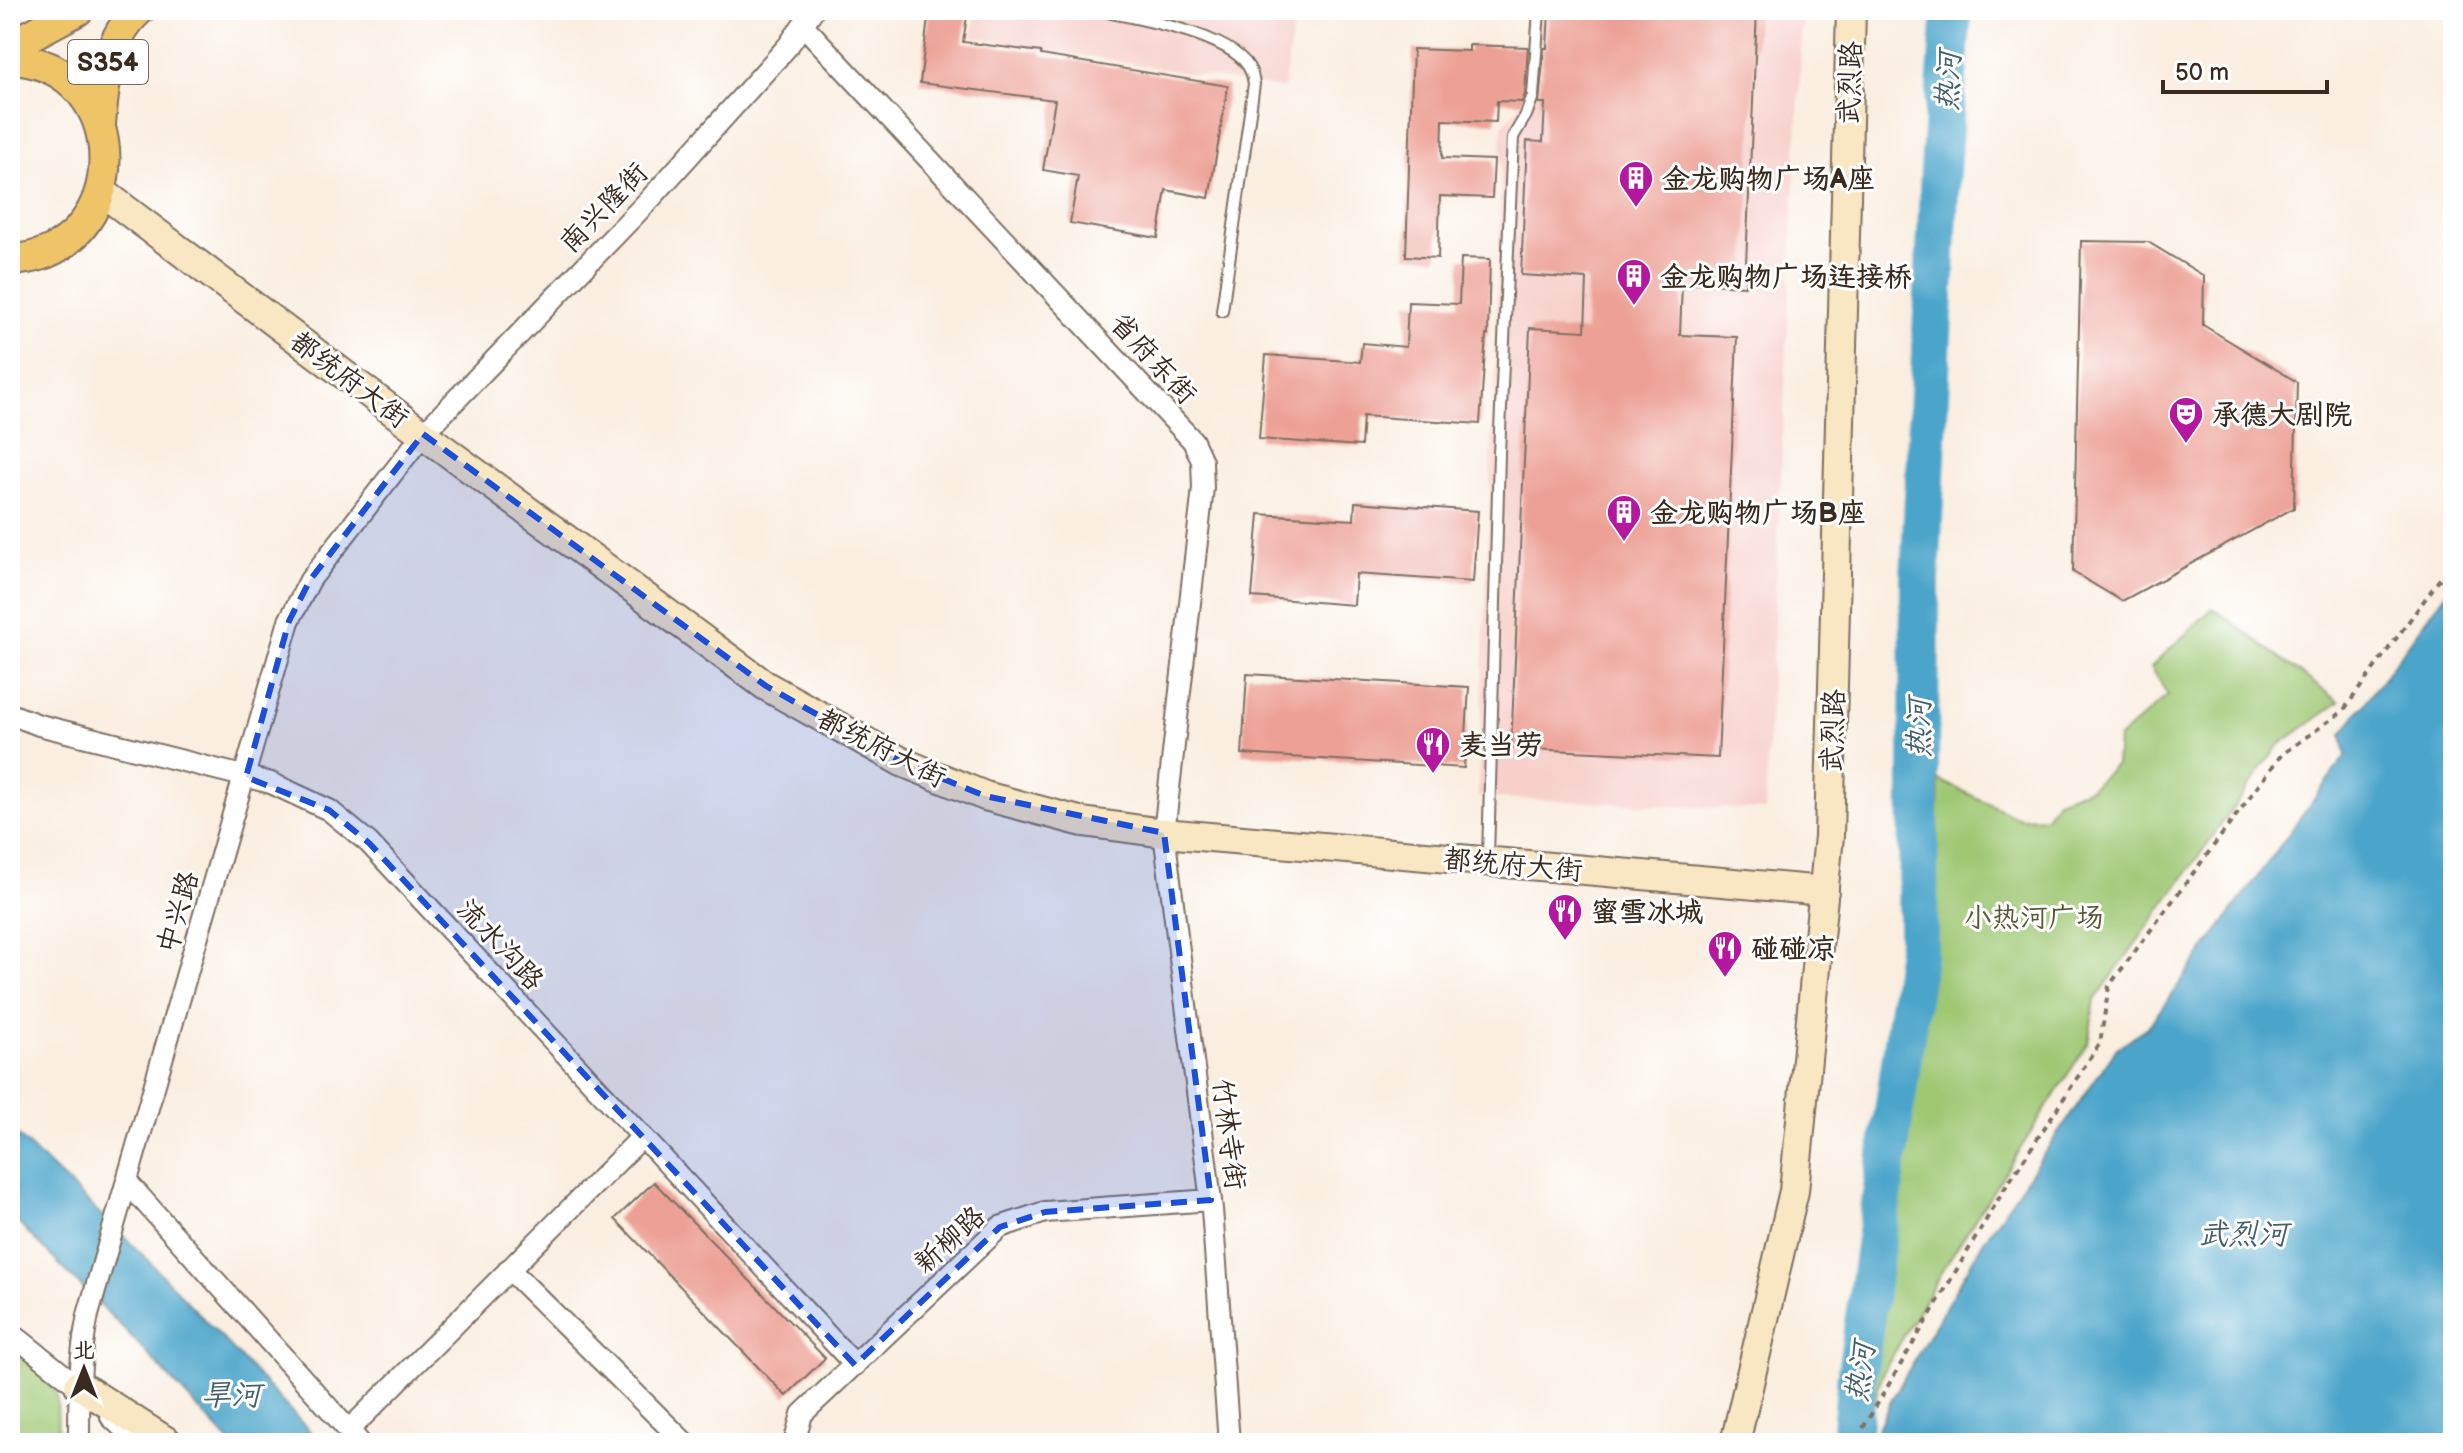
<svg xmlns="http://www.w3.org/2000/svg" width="2463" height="1453" font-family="'Balsamiq Sans','LXGW WenKai TC',sans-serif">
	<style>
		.built { fill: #f7d0cb }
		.green { fill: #9fc873; stroke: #6d7948; stroke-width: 2 }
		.water { fill: #4ca5ca; stroke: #446874; stroke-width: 2 }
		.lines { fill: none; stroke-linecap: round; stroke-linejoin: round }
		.river { stroke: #4ca5ca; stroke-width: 40 }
		.building { fill: #eda196 }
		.lane-casing { stroke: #7e6f62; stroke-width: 14 }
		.street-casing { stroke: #7e6f62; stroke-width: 24 }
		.secondary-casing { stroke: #7e6f62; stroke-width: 32 }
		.primary-casing { stroke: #7e6f62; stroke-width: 34 }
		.path { stroke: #7e6f62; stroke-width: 4; stroke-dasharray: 6 6; stroke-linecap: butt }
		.lane { stroke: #fff; stroke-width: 10 }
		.street { stroke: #fff; stroke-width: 20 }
		.secondary { stroke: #f9e7c3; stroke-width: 28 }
		.primary { stroke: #efc469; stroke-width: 30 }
		.marked { fill: #1d4ed8; fill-opacity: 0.2; stroke: #1d4ed8; stroke-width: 6; stroke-dasharray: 16 10; stroke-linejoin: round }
		.labels { text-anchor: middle; stroke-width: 6; stroke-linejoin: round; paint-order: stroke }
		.shield { fill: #fff; stroke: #766a62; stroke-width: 2 }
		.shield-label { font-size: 26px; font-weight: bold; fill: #3b2a1e }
		.street-label { font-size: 28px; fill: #3b2a1e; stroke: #fff }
		.poi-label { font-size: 28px; font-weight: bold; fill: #3b2a1e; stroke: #fff; text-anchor: start }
		.park-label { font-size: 28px; fill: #595938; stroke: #fff }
		.water-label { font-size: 30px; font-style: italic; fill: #43616b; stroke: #fff }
	</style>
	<rect width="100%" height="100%" fill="#fff"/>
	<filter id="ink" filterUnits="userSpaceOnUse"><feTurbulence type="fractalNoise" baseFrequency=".0125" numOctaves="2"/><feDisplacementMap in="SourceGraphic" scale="16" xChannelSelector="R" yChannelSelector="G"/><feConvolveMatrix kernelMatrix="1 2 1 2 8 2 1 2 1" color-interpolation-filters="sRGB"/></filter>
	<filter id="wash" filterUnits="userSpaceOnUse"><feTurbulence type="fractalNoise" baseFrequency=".006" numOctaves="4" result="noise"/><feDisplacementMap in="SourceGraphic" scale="32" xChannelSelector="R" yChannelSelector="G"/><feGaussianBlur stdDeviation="1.8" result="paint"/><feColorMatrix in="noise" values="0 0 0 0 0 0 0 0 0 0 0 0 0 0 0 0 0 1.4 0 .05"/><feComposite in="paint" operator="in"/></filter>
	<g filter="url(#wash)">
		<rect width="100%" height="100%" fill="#f9eee0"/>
		<!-- built -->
		<path class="built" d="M976,10H1296L1283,89L972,37Z
			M1529,10H1803L1765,810L1478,797L1496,341L1502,126L1526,98Z"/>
		<!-- green -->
		<path class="green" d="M2213,608L2339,702L2278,746L2095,1000L2088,1043L1940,1274L1883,1372L1863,1443H1858L1933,973L1939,780L2019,818L2046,817L2057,800L2090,788L2116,765L2118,739L2168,695L2151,667Z
			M10,1350L41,1372L57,1394L58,1443H10Z"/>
		<!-- water -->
		<path class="water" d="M2453,584V1443H1871L1893,1397L1985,1239L2117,1048L2148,1027L2346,755L2342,734Z
			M10,1128L144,1256L321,1443H230L128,1333L10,1215Z"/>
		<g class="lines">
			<!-- river -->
			<path class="river" d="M1851,1443L1857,1374L1918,942L1920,579L1940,170L1952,10"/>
		</g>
		<g id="blocks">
			<!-- building -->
			<path class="building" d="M929,10H968L963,42L1041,52V55L1228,86L1209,198L1166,190L1158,238L1070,223L1078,176L1043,170L1055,100L920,83Z
				M1549,10H1757L1745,286L1682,283L1680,335L1737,337L1718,758L1511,748L1530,328L1585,331L1587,279L1521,275L1527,141L1543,142L1545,103H1539L1544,48H1547Z
				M1469,45L1528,47L1525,94L1522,102L1497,101L1496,122L1443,120L1442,158L1494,160L1492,198L1440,196L1438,258L1406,256L1413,49L1469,51Z
				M2081,241L2148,242L2204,276L2203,325L2297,382L2294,508L2122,601L2073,572Z
				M1461,258L1490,259L1488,335H1486L1480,424L1363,416L1361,446L1259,439L1266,355L1360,362L1362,343L1406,347L1408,302L1459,304Z
				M1355,502L1478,511L1473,582L1356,574L1354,605L1252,597L1259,514L1354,520Z
				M1247,674L1469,687L1464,768L1242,754Z
				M654,1182L825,1358L786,1396L615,1219Z"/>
		</g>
	</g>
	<g filter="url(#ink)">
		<use href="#blocks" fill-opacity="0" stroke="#7e6f62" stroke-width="2"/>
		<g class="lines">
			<!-- lane casing -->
			<g class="lane-casing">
				<path id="lane" d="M1097,10C1133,18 1237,34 1251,72C1253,76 1253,80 1254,84L1222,311
					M1488,858L1499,454L1513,137L1526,115L1533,96L1539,10"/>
			</g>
			<!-- street casing -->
			<g class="street-casing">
				<path id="street" d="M803,25L1193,441L1202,461L1203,488L1164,833L1212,1209L1229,1443
					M10,714L39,725L271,783L329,810L369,843L855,1365
					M127,1182L360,1443
					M509,1269L685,1443
					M10,1332L85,1392
					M111,1417L139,1443
					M349,1430L642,1137
					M79,1443C79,1400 79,1358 88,1315L289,621L310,580L423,434L651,198L788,46L813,10
					M803,1443L796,1436L802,1414L1000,1227L1045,1212L1211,1200"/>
			</g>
			<!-- secondary casing -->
			<g class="secondary-casing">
				<path id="secondary" d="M101,191L423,434L766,686L902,762L985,796L1083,822L1164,833L1824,891
					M79,1385L169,1443
					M1735,1443L1794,1191L1829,836L1851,10"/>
			</g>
			<!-- primary casing -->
			<g class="primary-casing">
				<path id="primary" d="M10,46L78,10
					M10,59C136,64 136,255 10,260
					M100,124C104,83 106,39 139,10"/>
			</g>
			<!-- path -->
			<path class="path" d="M1863,1428L2005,1188L2100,1043L2109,986L2282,754L2343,711L2453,561"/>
			<!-- lane -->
			<use href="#lane" class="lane"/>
			<!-- street -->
			<use href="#street" class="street"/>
			<!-- secondary -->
			<use href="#secondary" class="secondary"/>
			<!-- primary -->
			<use href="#primary" class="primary"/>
		</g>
	</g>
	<!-- marked area -->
	<path class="marked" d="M423,434L766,686L902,762L985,796L1164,833L1211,1200L1045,1212L1000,1227L855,1365L369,843L329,810L246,777L289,621L310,580Z"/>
	<!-- icons -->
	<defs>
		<g id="building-pin" transform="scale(1.8)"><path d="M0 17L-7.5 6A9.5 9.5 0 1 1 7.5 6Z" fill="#b5179e" stroke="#fff"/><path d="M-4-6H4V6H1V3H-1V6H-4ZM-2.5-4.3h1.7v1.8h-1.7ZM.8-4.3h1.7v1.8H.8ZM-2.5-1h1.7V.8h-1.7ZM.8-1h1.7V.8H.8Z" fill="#fff"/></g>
		<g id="theatre-pin" transform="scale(1.8)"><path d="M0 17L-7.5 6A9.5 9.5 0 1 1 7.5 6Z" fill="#b5179e" stroke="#fff"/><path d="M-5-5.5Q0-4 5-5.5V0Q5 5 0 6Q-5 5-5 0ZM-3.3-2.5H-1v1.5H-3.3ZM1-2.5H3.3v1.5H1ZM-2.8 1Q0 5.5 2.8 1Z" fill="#fff"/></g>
		<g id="restaurant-pin" transform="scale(1.8)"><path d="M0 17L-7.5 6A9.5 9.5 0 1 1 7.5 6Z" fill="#b5179e" stroke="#fff"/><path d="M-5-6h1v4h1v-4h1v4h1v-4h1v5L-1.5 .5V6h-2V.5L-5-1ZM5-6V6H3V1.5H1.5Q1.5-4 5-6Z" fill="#fff"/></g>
	</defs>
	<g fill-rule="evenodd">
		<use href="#building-pin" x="1636" y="178"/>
		<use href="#building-pin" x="1634" y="276"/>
		<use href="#theatre-pin" x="2186" y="414"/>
		<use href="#building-pin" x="1624" y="512"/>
		<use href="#restaurant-pin" x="1433" y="744"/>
		<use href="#restaurant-pin" x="1565" y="911"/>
		<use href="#restaurant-pin" x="1725" y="948"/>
	</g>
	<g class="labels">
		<!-- shield labels -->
		<rect class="shield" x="68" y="40" width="80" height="44" rx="6"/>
		<g class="shield-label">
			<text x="108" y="71">S354</text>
		</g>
		<!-- street labels -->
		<g class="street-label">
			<text transform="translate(1849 83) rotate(-88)" y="10">武烈路</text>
			<text transform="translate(603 207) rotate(-46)" y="10">南兴隆街</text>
			<text transform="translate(1154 358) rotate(47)" y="10">省府东街</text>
			<text transform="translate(350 379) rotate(37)" y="10">都统府大街</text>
			<text transform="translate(1832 731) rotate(-88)" y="10">武烈路</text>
			<text transform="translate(882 747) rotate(27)" y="10">都统府大街</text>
			<text transform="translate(1513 864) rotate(5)" y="10">都统府大街</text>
			<text transform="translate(177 912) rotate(-74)" y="10">中兴路</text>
			<text transform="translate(501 944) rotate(47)" y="10">流水沟路</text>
			<text transform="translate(1230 1134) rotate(83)" y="10">竹林寺街</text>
			<text transform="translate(949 1239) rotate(-42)" y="10">新柳路</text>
		</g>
		<!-- poi labels -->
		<g class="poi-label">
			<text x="1662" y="188">金龙购物广场A座</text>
			<text x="1660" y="286">金龙购物广场连接桥</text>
			<text x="2212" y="424">承德大剧院</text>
			<text x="1650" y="522">金龙购物广场B座</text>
			<text x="1459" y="754">麦当劳</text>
			<text x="1591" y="921">蜜雪冰城</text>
			<text x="1751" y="958">碰碰凉</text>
		</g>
		<!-- park labels -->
		<g class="park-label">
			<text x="2034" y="927">小热河广场</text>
		</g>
		<!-- water labels -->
		<g class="water-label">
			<text transform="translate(1948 81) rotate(-87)" y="10">热河</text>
			<text transform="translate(1919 728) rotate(-90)" y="10">热河</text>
			<text x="2243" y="1244">武烈河</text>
			<text transform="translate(1860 1372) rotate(-82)" y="10">热河</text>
			<text x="231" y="1405">旱河</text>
		</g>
	</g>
	<!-- margin -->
	<rect width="2463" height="1453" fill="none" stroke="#fff" stroke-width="40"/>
	<!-- north arrow -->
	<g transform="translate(84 1369)" stroke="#ffffff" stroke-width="6" paint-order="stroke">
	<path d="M0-6L14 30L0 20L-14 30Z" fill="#3b2a1e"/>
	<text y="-12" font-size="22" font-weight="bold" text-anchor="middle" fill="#3b2a1e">北</text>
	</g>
	<!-- scale -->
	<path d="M2163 80v12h164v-12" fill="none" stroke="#3b2a1e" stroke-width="4"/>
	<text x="2175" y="80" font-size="24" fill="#3b2a1e" stroke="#ffffff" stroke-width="6" paint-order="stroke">50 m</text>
</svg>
